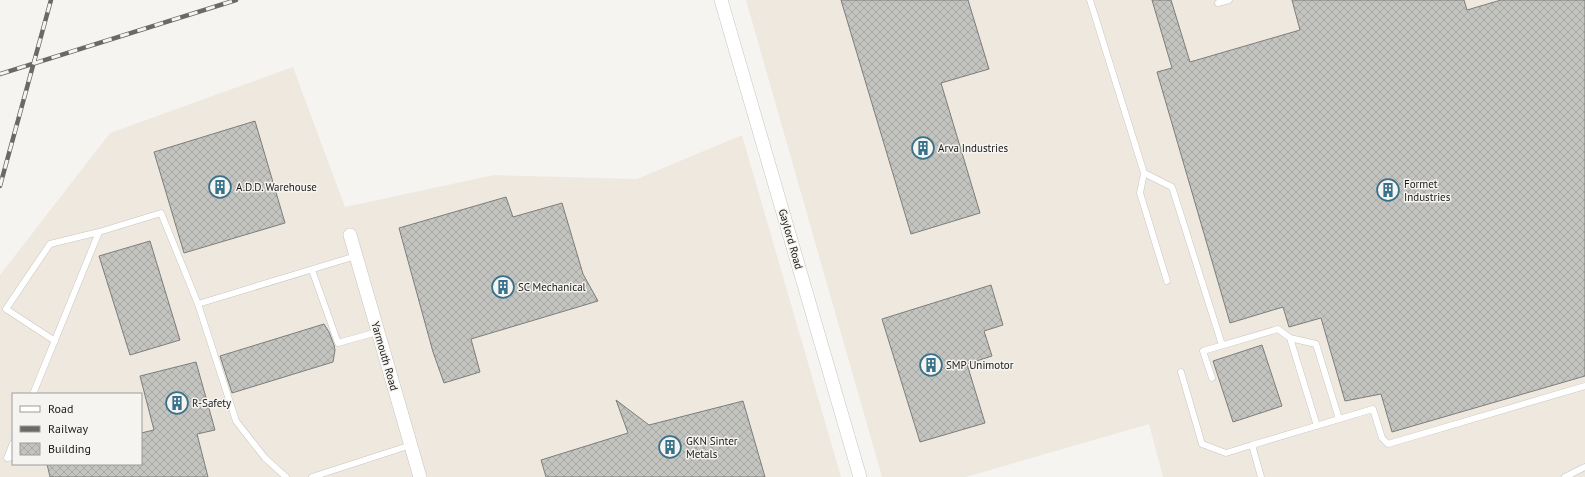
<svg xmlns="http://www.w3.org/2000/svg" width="1585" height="477" font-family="'PT Sans',sans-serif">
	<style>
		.built { fill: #eee8df; fill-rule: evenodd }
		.building { fill: url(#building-cross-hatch); stroke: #7d7e7b }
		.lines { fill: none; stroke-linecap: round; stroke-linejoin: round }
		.service-casing { stroke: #c7c5c3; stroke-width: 7 }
		.minor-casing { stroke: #c7c5c3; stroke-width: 14 }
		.service { stroke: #fff; stroke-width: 6 }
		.minor { stroke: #fff; stroke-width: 13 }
		.rail-casing { stroke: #6b6967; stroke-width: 4.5 }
		.rail { stroke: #f6f4f1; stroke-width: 3; stroke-dasharray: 9; stroke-linecap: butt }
		.labels { text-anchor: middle; stroke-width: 3; stroke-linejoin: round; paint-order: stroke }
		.poi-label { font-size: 11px; fill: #1a1918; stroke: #f6f4f1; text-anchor: start }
		.street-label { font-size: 11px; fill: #1a1918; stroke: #f6f4f1 }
	</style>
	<defs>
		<pattern id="building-cross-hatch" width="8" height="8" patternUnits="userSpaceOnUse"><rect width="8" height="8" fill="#c3c3c0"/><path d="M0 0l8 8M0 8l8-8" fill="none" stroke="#a7a7a4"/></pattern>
	</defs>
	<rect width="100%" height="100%" fill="#f6f4f1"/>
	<!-- built -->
	<path class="built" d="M746,0H1585V477H1163L1149,424L966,477H882Z
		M293,67L345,207L494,175L637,179L742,135L841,477H0V275L110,133ZM13,394H141V464H13Z"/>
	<!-- building -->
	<path class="building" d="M841,0H968L989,69L941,83L980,213L911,234Z
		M1152,0H1171L1190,62L1300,30L1292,0H1464L1467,10L1501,0H1585V376L1392,432L1381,394L1345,401L1321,318L1289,327L1283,307L1230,323L1157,72L1172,68Z
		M255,121L285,223L184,253L154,152Z
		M506,197L513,217L562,203L583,274L598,301L471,339L480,372L444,383L433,352L399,228Z
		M150,241L180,340L130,355L99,256Z
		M991,285L1003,325L984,331L992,356L967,364L985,423L920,442L882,319Z
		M324,324L329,332L334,345L335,350L333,362L232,393L220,356Z
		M1262,345L1282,406L1233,422L1213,361Z
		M196,362L215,430L197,434L208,477H50L47,464H141V433L154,430L140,376Z
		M616,400L649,425L743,401L765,477H546L541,460L628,433Z"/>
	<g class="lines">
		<!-- service casing -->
		<g class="service-casing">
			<path id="service" d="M1090,0L1144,173L1172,187L1222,345
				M1218,3L1229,0
				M1144,173L1140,193L1167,281
				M312,270L338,343L377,332
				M198,304L236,421L265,458L286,477
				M1290,338L1316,344L1339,419
				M55,341L6,309L50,244L99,232
				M1181,372L1202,444L1226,453L1252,445
				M1212,378L1203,351L1278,329L1290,338L1317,426
				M33,394L99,232L161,213L198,304L356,256
				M13,443L7,458L13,457
				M312,477L411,445
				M1261,477L1252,445L1373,409L1382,438L1388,444L1585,386
				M1565,477L1585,467"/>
		</g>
		<!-- minor casing -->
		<g class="minor-casing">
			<path id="minor" d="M721,0L860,477
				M350,235L420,477"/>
		</g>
		<!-- service -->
		<use href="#service" class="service"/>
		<!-- minor -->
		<use href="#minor" class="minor"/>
		<!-- rail casing -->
		<g class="rail-casing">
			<path id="rail" d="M0,74L236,0
				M0,186L51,0"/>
		</g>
		<!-- rail -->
		<use href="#rail" class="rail"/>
	</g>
	<!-- icons -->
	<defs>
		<g id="building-ring" transform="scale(1.15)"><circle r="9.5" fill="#f6f4f1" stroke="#37718a" stroke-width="1.5"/><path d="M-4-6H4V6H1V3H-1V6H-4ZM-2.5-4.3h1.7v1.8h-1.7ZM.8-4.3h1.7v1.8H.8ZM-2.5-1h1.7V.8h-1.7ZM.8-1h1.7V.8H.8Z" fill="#37718a"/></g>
	</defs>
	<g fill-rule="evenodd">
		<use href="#building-ring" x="923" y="148"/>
		<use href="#building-ring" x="220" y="187"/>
		<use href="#building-ring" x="1388" y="190"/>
		<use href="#building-ring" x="503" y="287"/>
		<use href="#building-ring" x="931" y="365"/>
		<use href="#building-ring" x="177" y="403"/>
		<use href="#building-ring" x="670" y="447"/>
	</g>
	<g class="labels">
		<!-- poi labels -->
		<g class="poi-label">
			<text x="938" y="152">Arva Industries</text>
			<text x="1404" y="188">Formet<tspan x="1404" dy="13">Industries</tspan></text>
			<text x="236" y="191">A.D.D. Warehouse</text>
			<text x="518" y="291">SC Mechanical</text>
			<text x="946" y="369">SMP Unimotor</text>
			<text x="192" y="407">R-Safety</text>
			<text x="686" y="445">GKN Sinter<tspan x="686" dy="13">Metals</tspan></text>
		</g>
		<!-- street labels -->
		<g class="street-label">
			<text transform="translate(791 239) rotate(74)" y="4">Gaylord Road</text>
			<text transform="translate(385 356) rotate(74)" y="4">Yarmouth Road</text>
		</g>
	</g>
	<!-- legend -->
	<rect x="12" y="393" width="130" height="72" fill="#f6f4f1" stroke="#9e9c9a"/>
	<rect x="20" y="406" width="20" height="6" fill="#ffffff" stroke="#9e9c9a"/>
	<text x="48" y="413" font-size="12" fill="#1a1918">Road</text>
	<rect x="20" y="426" width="20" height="6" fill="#6b6967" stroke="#9e9c9a"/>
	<text x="48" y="433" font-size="12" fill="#1a1918">Railway</text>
	<rect x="20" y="443" width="20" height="12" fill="url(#building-cross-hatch)" stroke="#9e9c9a"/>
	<text x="48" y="453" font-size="12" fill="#1a1918">Building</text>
</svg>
